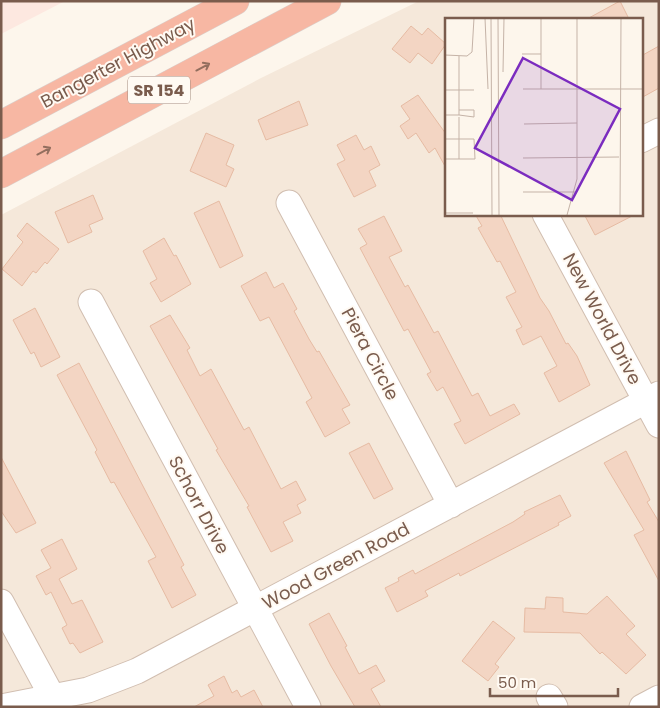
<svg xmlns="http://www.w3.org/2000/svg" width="660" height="708" font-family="Poppins,sans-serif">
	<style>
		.residential { fill: #f5e8da; fill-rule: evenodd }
		.commercial { fill: #fde8e0 }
		.building { fill: #f3d5c3; stroke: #e6bba3 }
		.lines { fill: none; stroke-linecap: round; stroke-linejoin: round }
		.minor-casing { stroke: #d1beb0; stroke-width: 27 }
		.highway-casing { stroke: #dad1cd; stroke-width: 29 }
		.minor { stroke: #fff; stroke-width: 25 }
		.highway { stroke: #f7b7a3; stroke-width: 28 }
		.oneway { stroke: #936e5e }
		.labels { text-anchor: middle; stroke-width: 4; stroke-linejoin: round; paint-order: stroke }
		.shield { fill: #fffaf3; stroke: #a28b7f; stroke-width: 1 }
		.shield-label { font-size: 16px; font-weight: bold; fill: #7a5c4d }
		.street-label { font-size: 18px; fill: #7a5c4d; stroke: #fffaf3 }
		.inset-road { fill: none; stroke: #c5b3a7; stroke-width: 1 }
		.view { fill: #7b2cbf; fill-opacity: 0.15; stroke: #7b2cbf; stroke-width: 2.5 }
		.inset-edge { fill: none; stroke: #7a5c4d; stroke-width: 2.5 }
	</style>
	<rect width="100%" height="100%" fill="#fdf6ec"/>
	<!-- residential -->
	<path class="residential" d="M419,1H659V707H1V215L261,78ZM446,19H641V214H446Z"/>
	<!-- commercial -->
	<path class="commercial" d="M1,1H65L1,34Z"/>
	<!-- building -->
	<path class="building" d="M620,1L629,19H587Z
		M411,26L422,35L428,28L446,44L432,64L418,53L410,63L392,49Z
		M659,46V88L641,98V56Z
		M418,95L446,134V168L435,148L429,153L416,133L408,139L400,126L410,119L401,106Z
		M299,101L308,125L266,140L258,120Z
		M206,133L234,145L226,165L234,169L226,187L190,171Z
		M356,135L364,150L371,146L380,165L369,171L376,186L354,197L337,164L345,160L337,145Z
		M93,195L103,219L89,225L92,232L68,243L55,212Z
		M219,201L243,256L220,268L194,213Z
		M475,214H500L540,298L549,311L566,344L568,343L577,356L590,385L559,402L544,373L557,366L541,336L523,345L516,330L522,327L506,297L516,292L500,261L497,262L478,228L482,226Z
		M584,214H636L595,235Z
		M384,216L402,251L389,257L405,287L408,285L434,333L438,331L472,396L478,393L490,416L514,404L520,414L465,444L454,424L461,421L443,387L437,391L427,374L431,372L408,329L404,331L360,248L367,244L358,229Z
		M27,223L59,249L47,264L45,262L36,273L33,271L22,286L2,269L23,242L17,236Z
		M164,238L174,256L176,255L191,284L161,302L150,283L157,279L143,251Z
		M266,272L274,288L283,283L297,309L294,311L309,339L317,352L319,351L350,405L342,409L350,423L325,437L306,402L312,398L269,317L260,321L241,286Z
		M35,308L60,357L41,367L34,352L31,354L13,320Z
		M170,315L190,348L187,350L200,376L211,369L244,430L249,427L281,489L296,481L306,500L297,505L301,513L283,522L293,541L271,552L247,507L249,506L216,450L218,449L192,402L150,326Z
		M79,363L184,565L181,567L196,595L172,608L148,561L156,557L114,482L111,483L95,452L97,450L57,375Z
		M369,443L393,489L374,499L349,453Z
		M626,451L650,500L647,502L659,522V581L634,535L644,530L604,463Z
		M1,457L36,523L16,533L1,511Z
		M560,495L571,516L558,523L559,525L460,576L459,573L425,591L428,596L397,612L385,588L399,581L398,578L413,570L415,574L513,522L525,514L524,512Z
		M62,539L77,569L59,579L72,604L82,600L103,642L80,653L73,643L70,644L62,628L67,625L51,592L46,595L36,576L51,568L41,550Z
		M607,596L635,626L626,634L646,655L626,674L602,652L600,654L580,633L524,632L525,608L545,609L546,597L563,598V612L587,614Z
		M329,613L347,646L345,647L359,674L376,665L385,681L371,689L381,707H355L331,666L309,624Z
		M493,621L515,638L495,664L499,667L488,681L462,661Z
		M224,676L232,693L237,690L241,697L254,690L263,707H194L214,696L208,685Z"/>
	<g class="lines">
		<!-- minor casing -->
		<g class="minor-casing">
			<path id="minor" d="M641,140L659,131
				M289,203L451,505
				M545,214L659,425
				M91,302L308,707
				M1,602L53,698
				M549,697L555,707
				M1,707L88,690L137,671L659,394
				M642,707L659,698"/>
		</g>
		<!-- highway casing -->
		<g class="highway-casing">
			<path id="highway" d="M1,125L235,1
				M1,174L327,1"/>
		</g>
		<!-- minor -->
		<use href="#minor" class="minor"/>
		<!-- highway -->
		<use href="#highway" class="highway"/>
	</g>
	<!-- one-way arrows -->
	<defs><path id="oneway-shaft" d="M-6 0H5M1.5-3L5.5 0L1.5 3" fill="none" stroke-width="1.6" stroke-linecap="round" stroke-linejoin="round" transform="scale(1.25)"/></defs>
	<g class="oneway">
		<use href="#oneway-shaft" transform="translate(203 67) rotate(-28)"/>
		<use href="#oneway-shaft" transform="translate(44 151) rotate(-28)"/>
	</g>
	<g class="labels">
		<!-- shield labels -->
		<rect class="shield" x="128" y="76.5" width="62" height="27" rx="4"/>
		<g class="shield-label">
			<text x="159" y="96">SR 154</text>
		</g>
		<!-- street labels -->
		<g class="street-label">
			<text transform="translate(118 63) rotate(-28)" y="6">Bangerter Highway</text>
			<text transform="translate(602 319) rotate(62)" y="6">New World Drive</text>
			<text transform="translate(370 354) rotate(62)" y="6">Piera Circle</text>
			<text transform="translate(199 505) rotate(62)" y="6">Schorr Drive</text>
			<text transform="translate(336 566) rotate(-28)" y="6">Wood Green Road</text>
		</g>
	</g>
	<!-- overview -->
	<g transform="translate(445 18)">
		<rect width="198" height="198" fill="#fdf6ec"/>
		<path class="inset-road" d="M40,0L43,71M46,0L47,197M53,0L54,197M77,36H96M0,37L22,38L27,34L29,0M58,54L59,0M78,71H198M96,71V0M0,72H29M0,97H14V38M14,97L29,99V92H14M14,99V141M79,106L132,105M0,121H29L30,141H0M78,140L174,139M78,174H130M0,195H28M122,197L132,161V0M175,197L176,0"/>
		<path class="view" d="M78,40L175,91L127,182L30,130Z"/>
		<rect width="198" height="198" class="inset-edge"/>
	</g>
	<!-- border -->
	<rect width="660" height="708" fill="none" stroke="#7a5c4d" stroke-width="5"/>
	<!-- scale -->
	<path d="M490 688v8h128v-8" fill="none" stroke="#7a5c4d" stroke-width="2.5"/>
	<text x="498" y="688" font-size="15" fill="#7a5c4d" stroke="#fffaf3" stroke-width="4" paint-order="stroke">50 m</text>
</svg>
